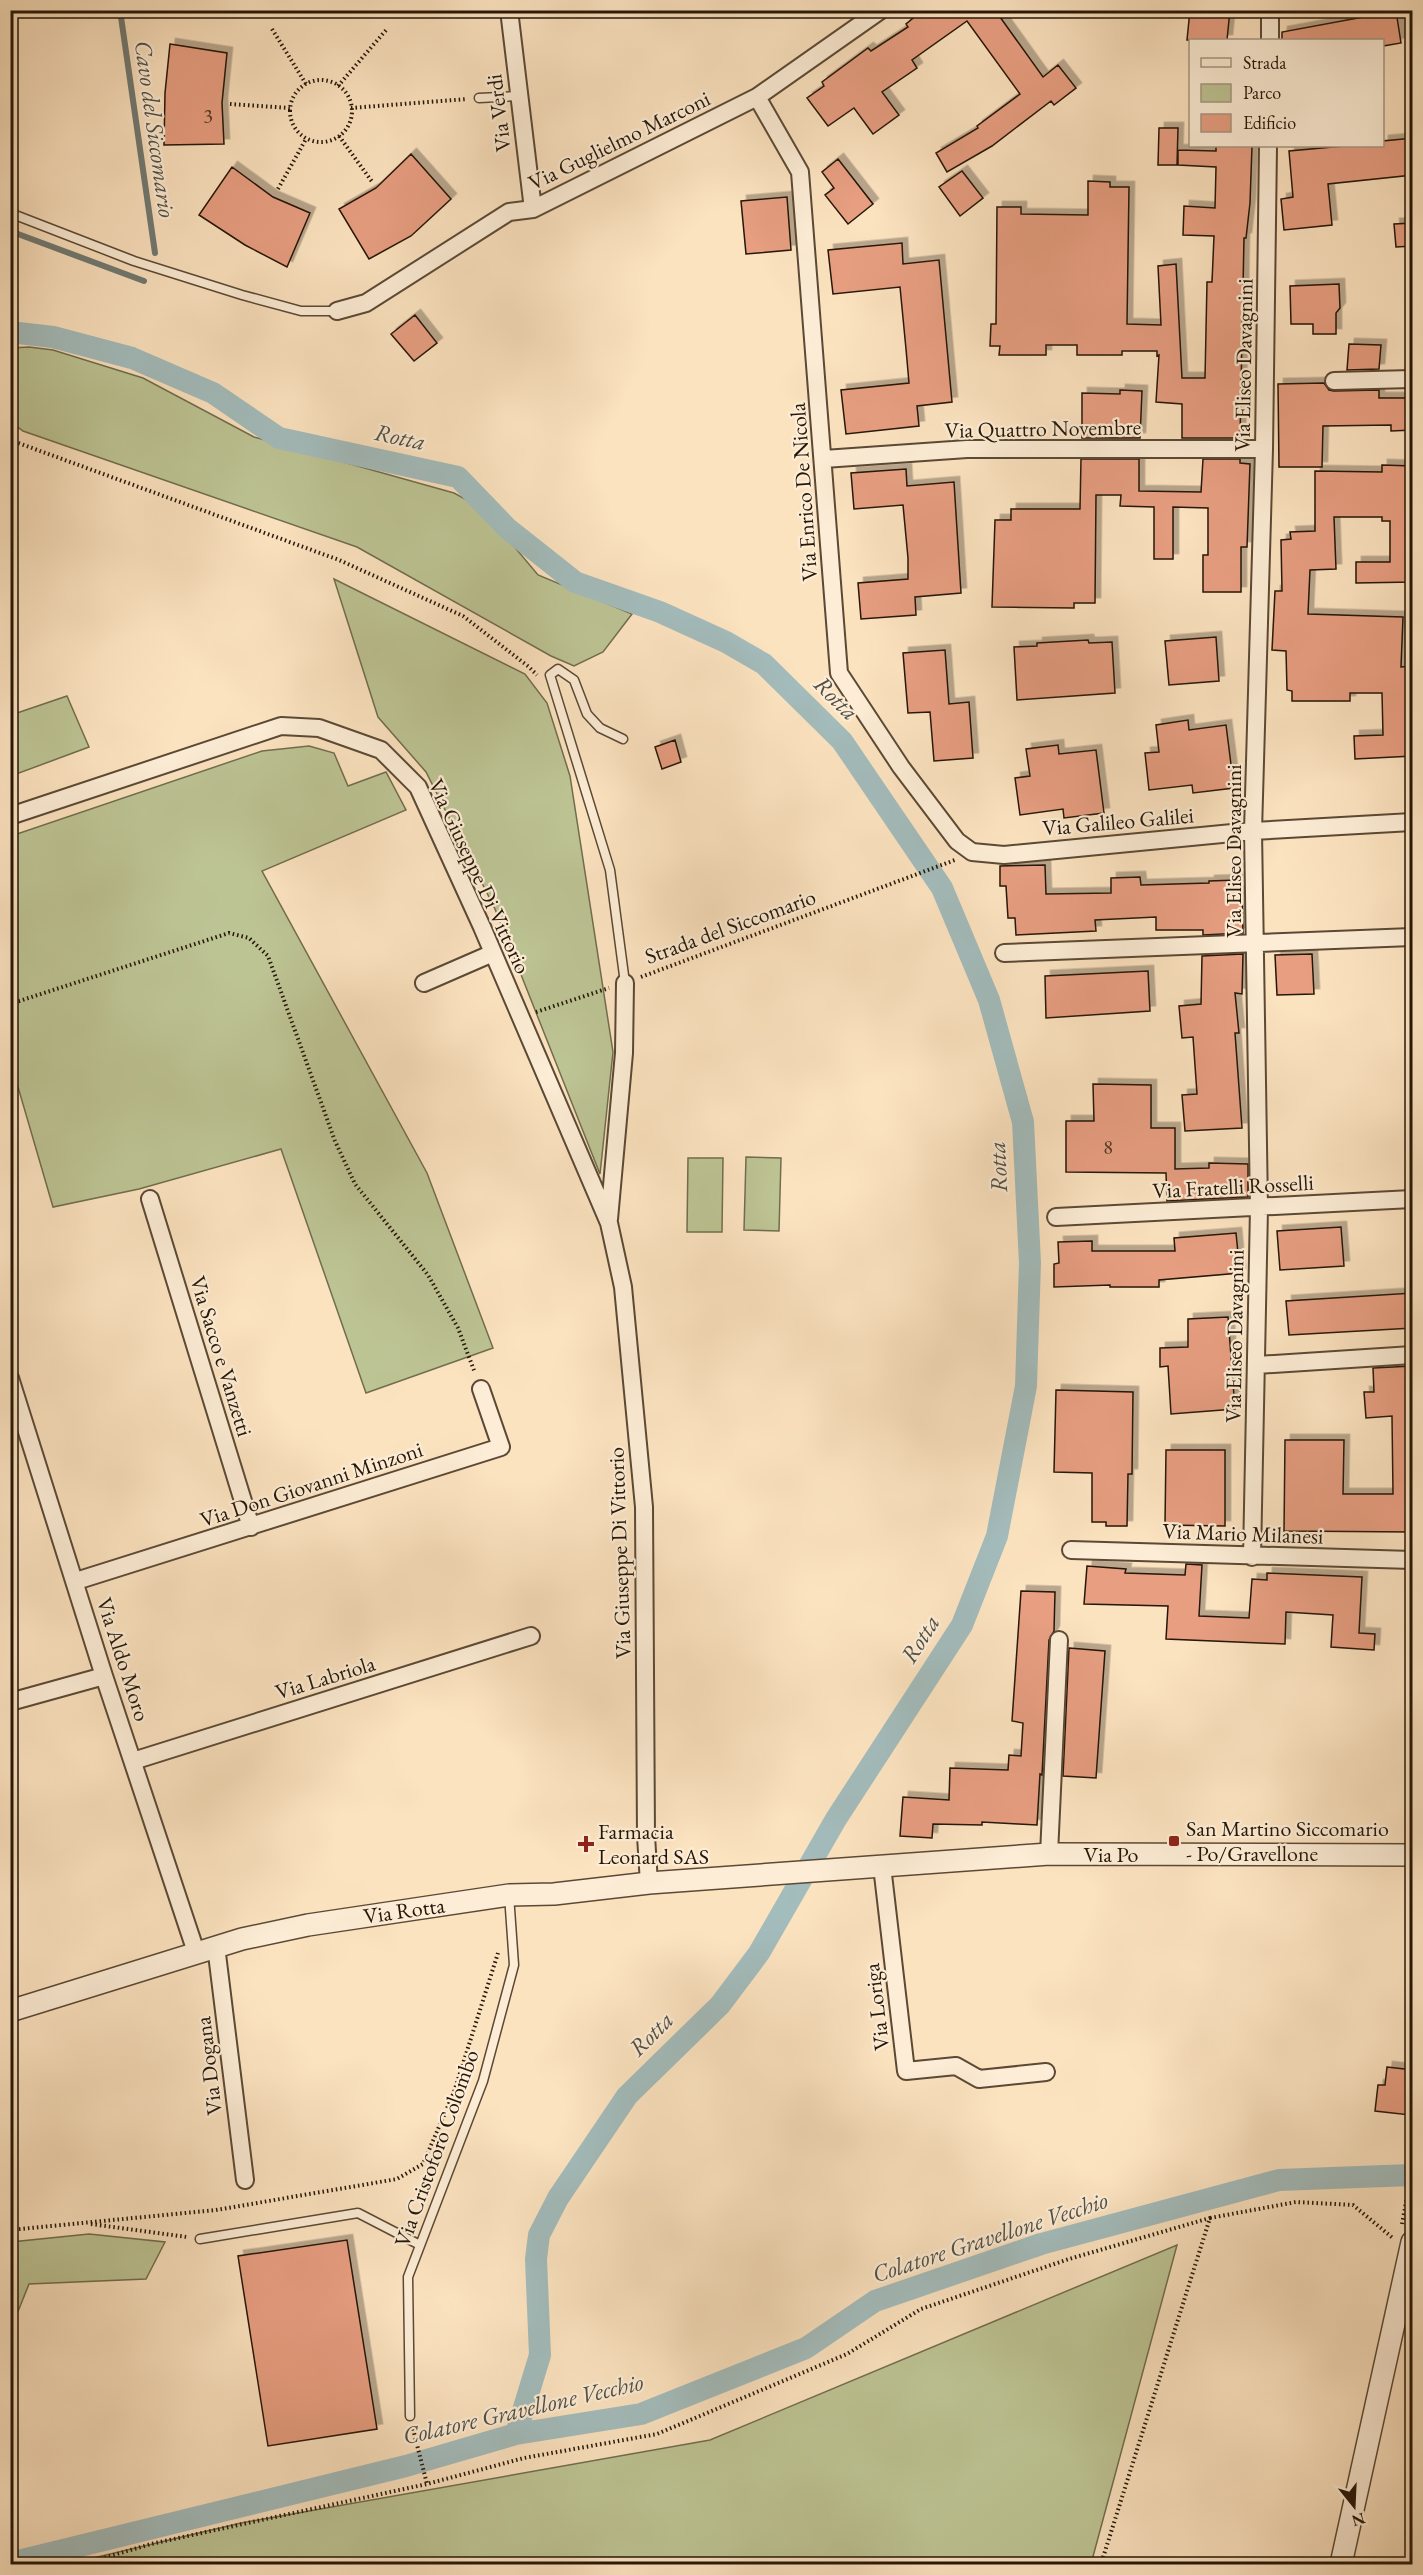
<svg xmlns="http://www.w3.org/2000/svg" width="1423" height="2575" font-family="'EB Garamond',serif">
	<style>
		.green { fill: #bdc494; stroke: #716d4e; stroke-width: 1.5 }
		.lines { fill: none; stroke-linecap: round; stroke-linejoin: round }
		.stream { stroke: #717a74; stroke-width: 6 }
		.canal { stroke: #a3bcbc; stroke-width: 22 }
		.building { fill: #e79e81; stroke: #251607; stroke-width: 1.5; filter: url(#shadow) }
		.service-casing { stroke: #5b4935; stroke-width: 11 }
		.minor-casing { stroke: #5b4935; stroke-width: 20 }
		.tertiary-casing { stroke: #5b4935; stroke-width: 24 }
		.path { stroke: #251607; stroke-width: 4; stroke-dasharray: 1.5 3; stroke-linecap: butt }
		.service { stroke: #fdedd6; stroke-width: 8 }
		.minor { stroke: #fdedd6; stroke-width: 16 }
		.tertiary { stroke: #fdedd6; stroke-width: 21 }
		.poi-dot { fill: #8f2418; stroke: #fdedd6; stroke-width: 2 }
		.labels { text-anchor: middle; stroke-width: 4.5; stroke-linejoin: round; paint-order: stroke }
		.number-label { font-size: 20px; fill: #563826 }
		.street-label { font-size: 22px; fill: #251607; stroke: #fdedd6 }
		.poi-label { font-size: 22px; fill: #251607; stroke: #fdedd6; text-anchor: start }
		.water-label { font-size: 24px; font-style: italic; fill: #515046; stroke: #fdedd6 }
	</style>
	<defs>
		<filter id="shadow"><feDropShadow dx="5.5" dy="-5.5" stdDeviation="0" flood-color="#0004"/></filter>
	</defs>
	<rect width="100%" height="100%" fill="#fce3c0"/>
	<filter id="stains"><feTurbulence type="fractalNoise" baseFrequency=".00333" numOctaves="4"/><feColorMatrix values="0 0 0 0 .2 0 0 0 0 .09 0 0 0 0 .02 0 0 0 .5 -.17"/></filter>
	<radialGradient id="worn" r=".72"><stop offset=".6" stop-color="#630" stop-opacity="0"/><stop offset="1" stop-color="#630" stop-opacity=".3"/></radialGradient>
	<!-- green -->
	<path class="green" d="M29,347L53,350L143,378L254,437L454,493L482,508L538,575L632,614L603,652L574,666L551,656L357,547L23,431L11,422V348Z
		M334,579L525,674L547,703L570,776L613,1052L600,1174L495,909L426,772L378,717Z
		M67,696L89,747L11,776V715Z
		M309,746L334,753L348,786L386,772L406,810L262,871L427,1173L493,1348L366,1393L281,1149L139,1189L53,1207L11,1063V836L262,751Z
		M746,1157L781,1158L779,1231L744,1230Z
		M688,1158H723L722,1232H687Z
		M89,2234L165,2242L146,2279L29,2284L11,2329V2242Z
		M1177,2245L1091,2564H68L241,2523L710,2440Z"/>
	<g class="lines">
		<!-- stream -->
		<path class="stream" d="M120,10L155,253
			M10,231L144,281"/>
		<!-- canal -->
		<path class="canal" d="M10,332L53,337L132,358L213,393L279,438L458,477L508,529L575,582L660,612L726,642L764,664L842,741L942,888L989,1000L1023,1122L1030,1263L1026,1386L997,1536L962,1625L836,1819L759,1953L720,2005L627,2096L558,2198L539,2235L536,2259L540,2355L516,2434
			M10,2563L406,2466L516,2434L641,2414L806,2348L875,2301L1041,2244L1279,2180L1412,2175"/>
	</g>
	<!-- building -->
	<path class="building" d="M923,10H995L1043,77L1058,65L1076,88L1054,105L1051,101L992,146L947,172L936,153L978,128L977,126L1020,94L967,21L912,60L917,68L882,92L899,115L873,134L854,108L828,126L807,98L824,86L822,82L868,48L871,51L908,27L906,24Z
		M1190,10H1230L1227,40H1187Z
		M1396,11L1401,43L1383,46V40H1282V32Z
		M170,44L227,53L222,103L224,144L164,145L165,93Z
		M1159,128H1178L1177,165H1158Z
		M1413,138V175L1328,184L1332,225L1284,230L1281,199L1293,197L1289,151L1344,146H1383V141Z
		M1216,146H1252L1250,203L1246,238H1244L1240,438H1182V404L1156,402L1159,355L1157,356V351H1122V355H1077V345H1046V355H999L1000,346H990L991,324H996L997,207H1021V214L1088,215V181L1110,182V187H1129L1127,324L1161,325L1158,266L1176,264L1182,378H1205L1207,282H1212L1214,236L1183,235L1184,206L1215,208L1216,167L1178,165V150L1216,151Z
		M411,154L451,199L411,236L369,259L339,209L376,188Z
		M838,159L873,204L848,224L825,195L834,188L822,172Z
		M232,167L273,197L310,213L287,267L245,245L199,215Z
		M962,171L983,198L960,216L939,187Z
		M787,197L791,250L746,254L741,201Z
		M1413,223V246L1396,247L1394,224Z
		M902,243L903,264L939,260L952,402L917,406L919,426L846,434L841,390L909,383L906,349L900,287L833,294L828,250Z
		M1339,284L1340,308L1336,313V334H1313V324H1291L1290,286Z
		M415,315L437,343L414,361L391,334Z
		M1349,344L1381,345L1379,369L1347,370Z
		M1324,383L1329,390L1334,391L1379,390V398H1413V430L1391,431V425L1323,426L1322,467H1279L1278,384Z
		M1120,390L1142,391L1140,438H1082V393L1120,394Z
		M1081,459H1139V491L1201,492L1203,459H1240V463L1250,464L1247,547H1241V592H1203V555H1208V508L1173,507V559H1154V507L1120,506L1121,495H1096L1095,603H1074V608L992,607L995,520H1011V509H1080Z
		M1382,465L1413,466V582L1356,583V562H1390V521H1382V517H1334L1336,569L1310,570L1308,614L1403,617L1401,667L1413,666V756L1355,759L1354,736L1383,735L1382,693H1350V701H1292V691L1287,690L1286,651L1272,650L1275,591H1282L1281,540L1291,539L1290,532L1315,531V471L1382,472Z
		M906,469L907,486L954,482L961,593L915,597L916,615L861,619L858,583L908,579V558L903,505L854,509L851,473Z
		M1216,637L1219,681L1169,685L1165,641Z
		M1088,640L1089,643L1112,642L1115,693L1017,700L1014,647L1037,646V643Z
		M945,650L949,704L969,702L973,758L934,761L930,712L908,713L903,653Z
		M1188,720L1189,730L1226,725L1234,788L1193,793L1192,785L1149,790L1145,753L1159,752L1156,725Z
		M675,740L681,762L662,769L655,747Z
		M1058,745L1059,754L1096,750L1104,813L1064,818L1063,809L1020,815L1015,778L1030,776L1026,749Z
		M1045,865L1046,894L1111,893V878L1140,877L1141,885L1209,883V881L1237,880V891H1242L1243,933L1203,935V930H1156V917L1095,920L1096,931L1016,935L1015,918H1008L1006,886H1000V866Z
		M1243,954L1242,994L1235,993L1239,1033H1235L1242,1128L1185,1131L1182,1095L1197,1094L1193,1037L1182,1038L1179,1006L1201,1004L1202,956Z
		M1312,954L1314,994L1277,995L1275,955Z
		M1148,971L1150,1011L1046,1018L1045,976Z
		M1093,1084L1151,1085V1128H1175V1169L1209,1168V1163L1248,1164V1197L1167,1201L1166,1173L1066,1172V1121H1094Z
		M1341,1227L1344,1266L1280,1270L1277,1231Z
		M1236,1233L1240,1273L1159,1280V1287H1110V1285L1054,1287V1264L1059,1263L1058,1242L1092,1241V1251H1175L1174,1238Z
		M1413,1293V1328L1289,1335L1286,1301Z
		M1228,1317L1235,1409L1171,1414L1168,1366L1160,1367V1348L1188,1347V1319Z
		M1413,1366V1532L1284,1531L1285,1440H1344L1343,1494H1393L1392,1416L1366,1418L1364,1392H1374L1373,1368Z
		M1056,1390L1133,1392L1132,1474H1128L1127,1526H1106V1522H1092V1473L1054,1472Z
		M1166,1450H1225V1526L1165,1525Z
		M1186,1564L1202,1565L1199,1616L1249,1618L1252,1579L1267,1580V1573L1362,1577L1359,1633L1375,1634L1374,1650L1331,1647L1333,1615L1286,1612L1285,1644L1166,1639L1168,1606L1084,1604L1087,1566L1126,1569L1125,1573L1185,1575Z
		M1021,1591L1055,1592L1054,1631L1049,1640L1042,1775L1040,1774L1037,1825L982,1822V1825L933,1824L932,1838L900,1836L903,1797L949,1800L950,1768L1008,1770L1009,1755L1021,1756L1023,1723L1012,1721Z
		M1069,1648L1105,1651L1096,1778L1063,1776Z
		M1387,2067L1413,2070L1410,2115L1375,2111L1378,2085H1385Z
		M347,2240L377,2429L268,2446L238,2256Z"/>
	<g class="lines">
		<!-- service casing -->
		<g class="service-casing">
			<path id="service" d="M479,98L519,96
				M10,213L134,261L242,295L301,311H337
				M623,739L600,728L587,714L574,680L558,669L550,675L610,870L625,983
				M200,2239L358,2213L420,2245
				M410,2416L408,2277L483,2081L514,1965L509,1895"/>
		</g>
		<!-- minor casing -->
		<g class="minor-casing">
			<path id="minor" d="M509,10L533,209
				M1270,40V10
				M757,97L800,172L839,673L901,767L957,841L972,852L1004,855L1253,831L1412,822
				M337,311L366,303L509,212L533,209L757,97L881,10
				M1334,381L1412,379
				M824,459L967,449H1264
				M10,816L281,726L319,728L381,750L418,787L482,927L609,1223L623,1287L644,1507L646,1836L649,1883
				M1004,953L1412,937
				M424,983L493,953
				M150,1199L251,1527
				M1056,1217L1412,1199
				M609,1219L624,1053L625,983
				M1257,1365L1412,1355
				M10,1378L104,1676L196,1952
				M1071,1550L1412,1560
				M1252,1557L1259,1208L1253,831L1264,449L1268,146
				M76,1581L501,1447L481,1389
				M10,1702L104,1676
				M133,1761L531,1636
				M1049,1854L1059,1640
				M882,1866L906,2071L956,2066L979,2079L1046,2072
				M216,1946L245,2180"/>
		</g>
		<!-- tertiary casing -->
		<g class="tertiary-casing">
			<path id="tertiary" d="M10,2011L242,1939L308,1925L509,1895L554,1894L649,1883L1049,1854L1412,1855
				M1341,2564L1412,2242"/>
		</g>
		<!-- path -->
		<path class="path" d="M272,29L306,84
			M290 111a31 31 0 1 1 62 0a31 31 0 1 1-62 0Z
			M338,86L387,29
			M230,104L290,108
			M351,108L467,99
			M339,136L373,183
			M278,189L306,139
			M10,440L339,560L463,616L529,667L537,675
			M641,977L955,860
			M10,1004L229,933L249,938L268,956L335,1141L355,1184L428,1275L458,1328L475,1373
			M536,1012L609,988
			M1210,2218L1296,2202L1353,2205L1394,2239
			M91,2224L187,2237
			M1402,2224L1412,2170
			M10,2230L216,2210L397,2179L423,2164L454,2092L498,1953
			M413,2429L427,2484
			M83,2564L151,2544L427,2484L524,2458L657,2434L847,2354L921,2309L1069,2259L1210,2218L1101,2564"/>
		<!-- service -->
		<use href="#service" class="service"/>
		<!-- minor -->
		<use href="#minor" class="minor"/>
		<!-- tertiary -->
		<use href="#tertiary" class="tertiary"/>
	</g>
	<!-- markers -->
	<g class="poi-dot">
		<rect x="1168" y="1835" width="12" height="12" rx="3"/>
		<path d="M583 1835h6v6h6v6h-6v6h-6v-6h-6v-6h6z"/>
	</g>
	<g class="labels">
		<!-- number labels -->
		<g class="number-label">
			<text x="208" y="123">3</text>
			<text x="1108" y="1154">8</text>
		</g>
		<!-- street labels -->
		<g class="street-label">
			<text transform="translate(498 113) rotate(-97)" y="8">Via Verdi</text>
			<text transform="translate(619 140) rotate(-26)" y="8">Via Guglielmo Marconi</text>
			<text transform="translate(1243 365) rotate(-89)" y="8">Via Eliseo Davagnini</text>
			<text transform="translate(1043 428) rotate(-1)" y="8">Via Quattro Novembre</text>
			<text transform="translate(803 492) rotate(-94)" y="8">Via Enrico De Nicola</text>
			<text transform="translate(1118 821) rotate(-5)" y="8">Via Galileo Galilei</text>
			<text transform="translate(1233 851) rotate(-90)" y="8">Via Eliseo Davagnini</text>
			<text transform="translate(480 876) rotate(65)" y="8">Via Giuseppe Di Vittorio</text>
			<text transform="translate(730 926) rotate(-20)" y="8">Strada del Siccomario</text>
			<text transform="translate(1233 1186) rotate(-3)" y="8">Via Fratelli Rosselli</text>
			<text transform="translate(1234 1336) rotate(-89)" y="8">Via Eliseo Davagnini</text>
			<text transform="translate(222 1356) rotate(73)" y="8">Via Sacco e Vanzetti</text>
			<text transform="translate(311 1484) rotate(-18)" y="8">Via Don Giovanni Minzoni</text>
			<text transform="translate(1243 1533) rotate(2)" y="8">Via Mario Milanesi</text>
			<text transform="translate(619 1553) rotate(-92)" y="8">Via Giuseppe Di Vittorio</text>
			<text transform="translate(124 1659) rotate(72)" y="8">Via Aldo Moro</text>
			<text transform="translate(325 1677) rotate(-17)" y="8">Via Labriola</text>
			<text x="1111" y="1862">Via Po</text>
			<text transform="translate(404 1910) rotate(-8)" y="8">Via Rotta</text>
			<text transform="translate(876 2007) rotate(-97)" y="8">Via Loriga</text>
			<text transform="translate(208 2066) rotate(-97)" y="8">Via Dogana</text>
			<text transform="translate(436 2148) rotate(-70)" y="8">Via Cristoforo Colombo</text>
		</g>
		<!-- poi labels -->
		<g class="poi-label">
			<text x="1186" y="1836">San Martino Siccomario<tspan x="1186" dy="25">- Po/Gravellone</tspan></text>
			<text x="598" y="1839">Farmacia<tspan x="598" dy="25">Leonard SAS</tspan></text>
		</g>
		<!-- water labels -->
		<g class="water-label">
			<text transform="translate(155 129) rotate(82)" y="8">Cavo del Siccomario</text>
			<text transform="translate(400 437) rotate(12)" y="8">Rotta</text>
			<text transform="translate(836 698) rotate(45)" y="8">Rotta</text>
			<text transform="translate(998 1167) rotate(-93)" y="8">Rotta</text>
			<text transform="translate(920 1639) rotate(-58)" y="8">Rotta</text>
			<text transform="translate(651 2034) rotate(-45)" y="8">Rotta</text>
			<text transform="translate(990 2237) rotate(-18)" y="8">Colatore Gravellone Vecchio</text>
			<text transform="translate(523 2409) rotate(-13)" y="8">Colatore Gravellone Vecchio</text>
		</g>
	</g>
	<!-- margin -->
	<rect width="1423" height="2575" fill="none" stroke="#fce3c0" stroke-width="36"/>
	<rect x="12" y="12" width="1399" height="2551" fill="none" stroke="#251607" stroke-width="3"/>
	<rect x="18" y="18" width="1387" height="2539" fill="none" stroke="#251607" stroke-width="1.5"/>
	<!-- legend -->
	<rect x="1189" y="39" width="195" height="108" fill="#fdedd6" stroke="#a79783" stroke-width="1.5"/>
	<rect x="1201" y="58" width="30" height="9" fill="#fdedd6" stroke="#a79783" stroke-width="1.5"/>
	<text x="1243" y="69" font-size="18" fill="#251607">Strada</text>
	<rect x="1201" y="84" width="30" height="18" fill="#bdc494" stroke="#a79783" stroke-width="1.5"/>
	<text x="1243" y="99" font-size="18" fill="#251607">Parco</text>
	<rect x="1201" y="114" width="30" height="18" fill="#e79e81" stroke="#a79783" stroke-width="1.5"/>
	<text x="1243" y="129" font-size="18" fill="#251607">Edificio</text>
	<!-- north arrow -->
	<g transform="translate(1354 2506) rotate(162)" stroke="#fdedd6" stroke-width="4.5" paint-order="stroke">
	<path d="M0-4.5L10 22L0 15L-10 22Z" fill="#251607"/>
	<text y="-9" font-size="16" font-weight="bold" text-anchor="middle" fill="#251607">N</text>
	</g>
	<rect width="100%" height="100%" filter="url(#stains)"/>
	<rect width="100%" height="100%" fill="url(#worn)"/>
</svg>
